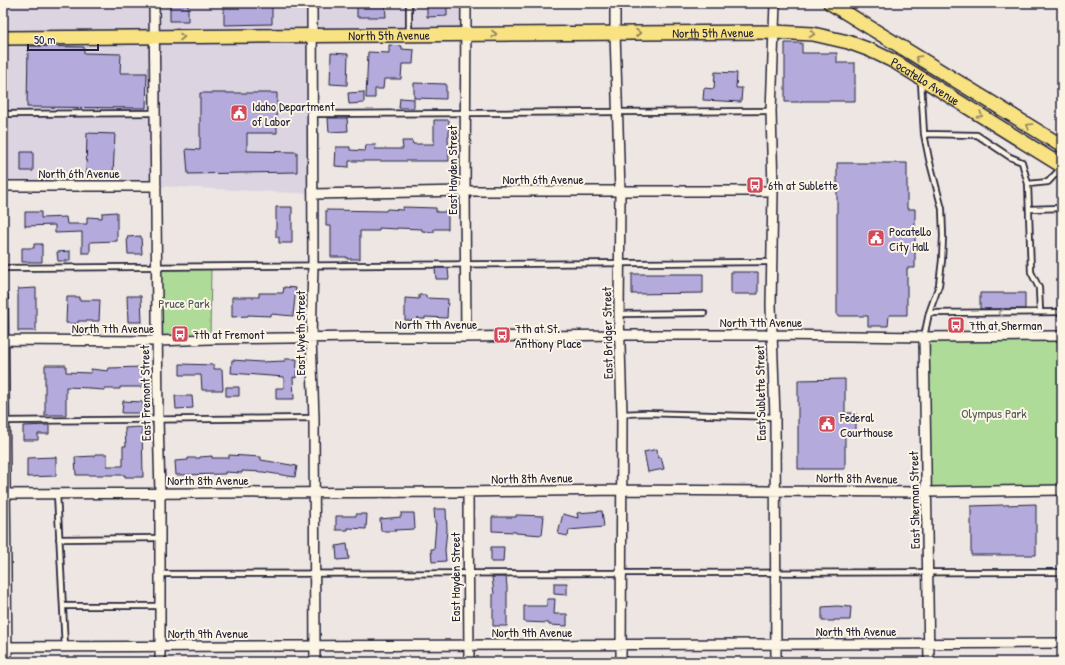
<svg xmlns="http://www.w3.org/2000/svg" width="1065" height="665" font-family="'Patrick Hand',sans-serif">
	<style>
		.built { fill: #ddd4e1 }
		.green { fill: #afdb98; stroke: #687e6a }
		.building { fill: #b4abdc; stroke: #22223b }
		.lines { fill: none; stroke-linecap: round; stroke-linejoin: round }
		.lane-casing { stroke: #22223b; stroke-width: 8 }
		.street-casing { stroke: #22223b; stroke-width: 12 }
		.primary-casing { stroke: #22223b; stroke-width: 16 }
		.lane { stroke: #fcf5e5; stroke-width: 4.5 }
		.street { stroke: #fcf5e5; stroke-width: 9 }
		.primary { stroke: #f8e281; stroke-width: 13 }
		.oneway { stroke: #8d825e }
		.oneway2 { stroke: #9a9698 }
		.labels { text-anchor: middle; stroke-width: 4; stroke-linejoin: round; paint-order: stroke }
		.street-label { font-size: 13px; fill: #22223b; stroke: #fcf5e5 }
		.poi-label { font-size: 13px; fill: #22223b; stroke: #fcf5e5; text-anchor: start }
		.park-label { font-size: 13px; fill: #4c5a57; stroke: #fcf5e5 }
	</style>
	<rect width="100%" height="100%" fill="#eee6e3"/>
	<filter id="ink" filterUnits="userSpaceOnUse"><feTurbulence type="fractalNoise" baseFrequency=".025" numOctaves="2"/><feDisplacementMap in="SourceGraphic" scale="8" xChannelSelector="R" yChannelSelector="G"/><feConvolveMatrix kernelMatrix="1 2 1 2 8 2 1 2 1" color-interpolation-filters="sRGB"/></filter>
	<g filter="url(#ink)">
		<!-- built -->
		<path class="built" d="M3,3H466V34L312,36L313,194L156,186H3Z"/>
		<!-- green -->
		<path class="green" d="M156,266H211L210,339L158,341Z
			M1062,336V490L927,492L924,337Z"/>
		<!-- building -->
		<path class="building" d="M170,3H188V21H170Z
			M224,3H272V24L224,25Z
			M357,3H385L386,17H357Z
			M427,3H447V16L427,17Z
			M785,43H802V53H837V63H855V101H801V102H785Z
			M389,45L402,46V49L414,50L413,64H402L401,79H384L383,89H375V98H366L368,52L389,53Z
			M28,46L84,47V53L121,54L120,73H147L146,108L27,107Z
			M331,53L348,54L347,85L330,84Z
			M715,72L737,73L736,88H742L741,102L703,100L704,88L714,89Z
			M414,83L446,84V99L414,98Z
			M364,92V103L349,104L348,93Z
			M200,93H277V133H247V151L297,152V172L188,174L186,149L200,150Z
			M400,98L414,99V108H399Z
			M328,118H347L348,131L329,132Z
			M434,120H449V136H448L449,161H349V167L335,166L336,147H350V150L365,151L366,145H376L375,149H403L402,141H412L413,144H434Z
			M87,133L115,134L113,175H86Z
			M21,152H33V171H21Z
			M837,163H907V209H915V268H907V315H889L888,326H868V316H837Z
			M276,207H292V243H279V237H276Z
			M403,207L436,208V212H448V229H434V232L422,231V229L397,228V229L379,228V231H360V259H347V257H331V226H326V210L386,211L387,209L403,210Z
			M25,212H41V218L66,217L67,224H87V217L102,218V213L117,212V241L90,242V253H82V232L55,233V225L25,226Z
			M141,236L142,254H128L127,237Z
			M34,244H42V262H22V248H34Z
			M70,251V261H58L57,252Z
			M435,268H448L449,279H436Z
			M731,272H758V294H731Z
			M632,274H703V293L632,294Z
			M284,287L296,288L293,316L271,314V316L248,315V316L232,317V297H259V293H283Z
			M36,288V331H18V289Z
			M980,293H1025V309H980Z
			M419,295H426V298L448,299L447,318L425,317V319H419L418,317V321L405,320V298L419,299Z
			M127,296H141L142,322H128Z
			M67,297H79V300H100L99,321H78V324L66,323Z
			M285,359H297L296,378L293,377L294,399H276V388H284V377L231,373L232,360L261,362L285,361Z
			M180,364L214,365V369H222L223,390H202L201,375H180Z
			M45,365H66V372L91,373V369L108,371L109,368L143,367L142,387H120V389H104V390L90,389V388L66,387V415H45Z
			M845,379V413H856V435H845V469H798V380Z
			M226,387H239V396H226Z
			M175,396H192L193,408L176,409Z
			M123,401L143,402V413H122Z
			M49,425V434H38V440H23V426Z
			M142,427L143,477H125V475H76L75,457L95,456V454H107V466H123V446H126L125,428Z
			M657,449L658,458L661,457L664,469L648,472L644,452Z
			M229,455L261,457V460L297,466L295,477L263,472L242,471V473L225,472V474L176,475L175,461L188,460V458H200V457L212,456V458H229Z
			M56,457V476L27,477V458Z
			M1036,504V555H971V506Z
			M434,509H446L447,530L445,550L446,561L432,562L431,549H434L436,523H435Z
			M602,511L604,527L569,530L568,536L558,534L563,514L578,518L577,513Z
			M401,513H414L415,529L395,530L396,531H381L380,519L401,517Z
			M356,514H367L366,529L348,528V530H336V516H356Z
			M516,515L544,516L542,535L516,533V532L492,531V517H516Z
			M347,544L349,559L337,560L336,546Z
			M491,547H504L503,562H491Z
			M492,577H506L507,587V626H493V594H494Z
			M554,583H567V595L554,594Z
			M547,599H555L554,614H567V626L549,625V623L524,622V606H547Z
			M837,606L851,607L850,620H834V621H822V607Z"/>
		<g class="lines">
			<!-- lane casing -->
			<g class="lane-casing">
				<path id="lane" d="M409,33V3
					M921,82L924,134L929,159L942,209L943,236L942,260L939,285L929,313L924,337
					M3,114L155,113
					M313,114L771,111
					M924,134L977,135L1010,157L1022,162L1028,184L1031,272L1039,288L1040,312
					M1028,184L1048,182L1062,167
					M1029,209L1062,208
					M3,268L772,262
					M929,313L1062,312
					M619,314L704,313
					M622,414L645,413L775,417
					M4,421L314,418
					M57,493L65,647
					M59,539L160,538
					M160,574L1062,572
					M63,606H159"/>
			</g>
			<!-- street casing -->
			<g class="street-casing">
				<path id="street" d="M154,3L158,419L160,493V662
					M312,3L313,265L311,338L314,418L315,662
					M466,3L465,191L466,337
					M615,3V33L620,192L619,314L622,414L621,662
					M775,3L771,111L773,191L771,305L775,417L776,662
					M3,186H156
					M313,194L465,191H773
					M3,296L7,662
					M924,337L929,662
					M3,340L158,341L210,339L362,337H466L620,335H772L924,337L1062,336
					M468,492L469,662
					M3,494L458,492L622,490L927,492L1062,490
					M3,647L1062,643"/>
			</g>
			<!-- primary casing -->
			<g class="primary-casing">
				<g id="primary">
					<path d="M830,3L1062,146"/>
					<path id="s1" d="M3,38L774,32L813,34L848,42L870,50L895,62L1062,166"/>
				</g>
			</g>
			<!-- lane -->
			<use href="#lane" class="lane"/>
			<!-- street -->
			<use href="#street" class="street"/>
			<!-- primary -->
			<use href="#primary" class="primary"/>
		</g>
		<!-- one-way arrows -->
		<defs><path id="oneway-chevron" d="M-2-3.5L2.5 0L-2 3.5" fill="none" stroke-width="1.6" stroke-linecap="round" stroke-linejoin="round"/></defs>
		<g class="oneway">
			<use href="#oneway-chevron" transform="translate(638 33)"/>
			<use href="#oneway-chevron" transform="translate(494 34)"/>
			<use href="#oneway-chevron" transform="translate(812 34) rotate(7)"/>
			<use href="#oneway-chevron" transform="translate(182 37)"/>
			<use href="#oneway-chevron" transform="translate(918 58) rotate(-148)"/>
			<use href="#oneway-chevron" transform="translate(980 115) rotate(32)"/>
			<use href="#oneway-chevron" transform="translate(1029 126) rotate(-148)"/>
		</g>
		<use class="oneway2" href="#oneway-chevron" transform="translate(1001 313) rotate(180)"/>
	</g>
	<!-- icons -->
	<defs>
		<g id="civic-square" transform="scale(0.9)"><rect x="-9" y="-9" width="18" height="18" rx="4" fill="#d1495b" stroke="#fcf5e5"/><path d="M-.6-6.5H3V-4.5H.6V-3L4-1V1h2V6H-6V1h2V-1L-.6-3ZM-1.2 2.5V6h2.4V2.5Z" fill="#fff"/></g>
		<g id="bus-square" transform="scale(0.9)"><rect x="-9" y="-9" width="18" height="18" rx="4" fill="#d1495b" stroke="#fcf5e5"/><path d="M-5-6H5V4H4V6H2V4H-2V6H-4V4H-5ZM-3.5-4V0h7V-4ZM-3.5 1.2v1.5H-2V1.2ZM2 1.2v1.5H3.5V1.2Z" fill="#fff"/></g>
	</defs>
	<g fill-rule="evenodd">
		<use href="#civic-square" x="239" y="113"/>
		<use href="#bus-square" x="755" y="185"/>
		<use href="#civic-square" x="876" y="238"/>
		<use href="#bus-square" x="956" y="325"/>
		<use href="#bus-square" x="180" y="334"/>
		<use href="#bus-square" x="502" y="335"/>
		<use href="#civic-square" x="827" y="424"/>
	</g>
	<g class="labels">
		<!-- street labels -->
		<g class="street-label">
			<text dy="5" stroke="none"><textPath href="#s1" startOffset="710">North 5th Avenue</textPath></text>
			<text dy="5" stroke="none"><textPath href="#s1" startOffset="386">North 5th Avenue</textPath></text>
			<text dy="5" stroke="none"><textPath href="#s1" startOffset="933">Pocatello Avenue</textPath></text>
			<text transform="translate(452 170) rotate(-90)" y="5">East Hayden Street</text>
			<text x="79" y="178">North 6th Avenue</text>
			<text x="543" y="184">North 6th Avenue</text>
			<text x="761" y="327">North 7th Avenue</text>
			<text x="436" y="329">North 7th Avenue</text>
			<text x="113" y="333">North 7th Avenue</text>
			<text transform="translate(300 333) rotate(-90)" y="5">East Wyeth Street</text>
			<text transform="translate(607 333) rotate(-91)" y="5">East Bridger Street</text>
			<text transform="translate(145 393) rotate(-91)" y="5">East Fremont Street</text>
			<text transform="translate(760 393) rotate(-91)" y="5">East Sublette Street</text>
			<text transform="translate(532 478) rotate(-1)" y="5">North 8th Avenue</text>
			<text transform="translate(857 478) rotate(1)" y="5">North 8th Avenue</text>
			<text x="208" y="485">North 8th Avenue</text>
			<text transform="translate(914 500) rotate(-91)" y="5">East Sherman Street</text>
			<text transform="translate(455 577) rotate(-90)" y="5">East Hayden Street</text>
			<text x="856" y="636">North 9th Avenue</text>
			<text x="532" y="637">North 9th Avenue</text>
			<text x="208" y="638">North 9th Avenue</text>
		</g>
		<!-- poi labels -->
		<g class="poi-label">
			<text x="252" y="111">Idaho Department<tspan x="252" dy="15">of Labor</tspan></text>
			<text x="768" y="190">6th at Sublette</text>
			<text x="889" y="236">Pocatello<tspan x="889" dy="15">City Hall</tspan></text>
			<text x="969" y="330">7th at Sherman</text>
			<text x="515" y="333">7th at St.<tspan x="515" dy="15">Anthony Place</tspan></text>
			<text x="193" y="339">7th at Fremont</text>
			<text x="840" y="422">Federal<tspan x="840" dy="15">Courthouse</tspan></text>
		</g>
		<!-- park labels -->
		<g class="park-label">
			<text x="184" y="308">Pruce Park</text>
			<text x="994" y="418">Olympus Park</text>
		</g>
	</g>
	<!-- margin -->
	<rect width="1065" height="665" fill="none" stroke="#fcf5e5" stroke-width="16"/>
	<rect x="8" y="8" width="1049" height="649" fill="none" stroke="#22223b" stroke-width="1.5" filter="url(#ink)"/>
	<!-- scale -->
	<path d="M28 44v6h70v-6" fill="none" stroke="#22223b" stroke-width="2"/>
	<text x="34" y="44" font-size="12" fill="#22223b" stroke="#fcf5e5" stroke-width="3" paint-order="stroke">50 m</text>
</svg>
